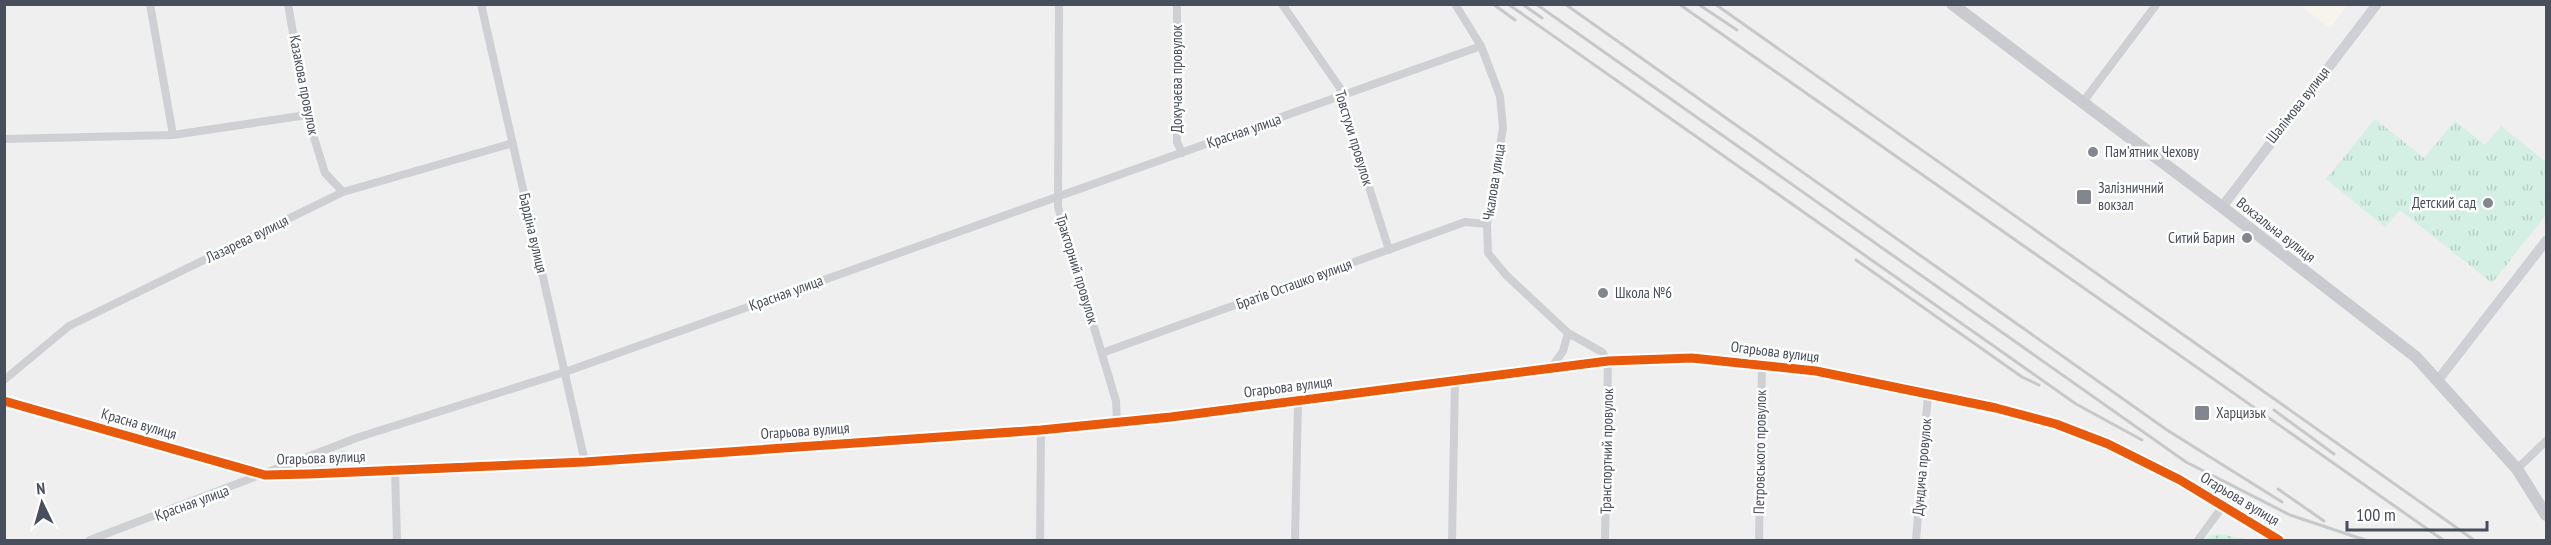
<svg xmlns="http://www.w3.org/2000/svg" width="2551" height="545" font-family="'PT Sans Narrow',sans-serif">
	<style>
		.commercial { fill: #f7f5eb }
		.grass { fill: url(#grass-dots) }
		.park { fill: url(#park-tufts) }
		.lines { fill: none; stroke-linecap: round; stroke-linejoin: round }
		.street { stroke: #ced0d3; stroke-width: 8 }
		.secondary { stroke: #ced0d5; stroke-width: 10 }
		.primary { stroke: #c9cbd0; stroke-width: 12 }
		.rail { stroke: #c7c8ca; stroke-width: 3 }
		.cycleway-casing { stroke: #fff; stroke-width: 13 }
		.cycleway { stroke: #e8590c; stroke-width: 9 }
		.poi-dot { fill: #82868f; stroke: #fff; stroke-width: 2 }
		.labels { text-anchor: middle; stroke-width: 5; stroke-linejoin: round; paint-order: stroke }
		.street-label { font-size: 15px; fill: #474e5c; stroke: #fff }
		.poi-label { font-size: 15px; fill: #474e5c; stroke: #fff; text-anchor: start }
	</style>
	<defs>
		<pattern id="grass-dots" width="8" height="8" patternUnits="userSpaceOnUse" patternTransform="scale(1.5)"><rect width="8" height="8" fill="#d4efe3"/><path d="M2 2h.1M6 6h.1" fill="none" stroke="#b7cfc5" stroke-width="1.8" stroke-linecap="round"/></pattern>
		<pattern id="park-tufts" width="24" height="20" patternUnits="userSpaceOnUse" patternTransform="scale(1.5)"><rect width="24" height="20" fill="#d4efe3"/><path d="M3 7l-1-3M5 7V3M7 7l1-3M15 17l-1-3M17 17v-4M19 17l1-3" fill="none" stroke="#b7cfc5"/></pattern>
	</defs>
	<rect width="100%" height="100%" fill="#f0efef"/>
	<!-- commercial -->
	<path class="commercial" d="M2300,5H2347L2330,28Z"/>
	<!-- grass -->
	<path class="grass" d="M342,450L349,453V464L313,466L315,461Z
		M2219,534L2251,540H2203L2211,535Z"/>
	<!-- park -->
	<path class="park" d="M2375,119L2424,158L2455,121L2485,145L2501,126L2546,162V215L2492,283L2400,210L2385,227L2326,179Z"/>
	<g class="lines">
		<!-- street -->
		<path class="street" d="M150,4L173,135
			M288,4L307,115L325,173L343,192
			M481,4L585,462
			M1059,4L1058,207L1116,401L1117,423
			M1177,4V142L1182,153
			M1282,4L1340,88L1343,105L1389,250
			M1455,4L1481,46L1500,96L1503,128L1487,224L1488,253L1506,275L1568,333L1563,351L1550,370
			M2083,102L2156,5
			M4,139L173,135L307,115
			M1568,333L1602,352L1608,361L1605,540
			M1102,353L1465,222L1487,224
			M4,380L69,326L343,192L513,143
			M4,401L265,475L309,474L585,462L1041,430L1171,417L1608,361L1692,358L1816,371L1996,408L2056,424L2108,444L2180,480L2279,540
			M2517,469L2546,441
			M395,470L397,540
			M90,540L359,437L565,372L1481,46
			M1040,540L1041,430
			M1295,540L1298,402
			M1452,540L1455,381
			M1759,540L1762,363
			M1916,540L1928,394
			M2198,540L2223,506"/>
		<!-- secondary -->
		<path class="secondary" d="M2222,207L2377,4
			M2438,380L2546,241"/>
		<!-- primary -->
		<path class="primary" d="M1952,4L2222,207L2416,357L2517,469L2546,515"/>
		<!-- rail -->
		<path class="rail" d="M1493,4L1515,20
			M1508,4L2076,404L2142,440
			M1522,4L1542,18
			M1536,4L2186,462L2290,515L2365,540
			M1565,4L2167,430L2282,502
			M1679,4L2443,540
			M1698,4L1737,30
			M1715,4L2474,540
			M1856,260L2022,377L2039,385
			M2274,410L2334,454
			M2278,489L2324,521"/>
		<!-- cycleway casing -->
		<g class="cycleway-casing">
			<path id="cycleway" d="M4,401L265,475L309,474L585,462L1041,430L1171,417L1608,361L1692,358L1816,371L1996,408L2056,424L2108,444L2180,480L2279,540"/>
		</g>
		<!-- cycleway -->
		<use href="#cycleway" class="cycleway"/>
	</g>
	<!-- markers -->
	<g class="poi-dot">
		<circle cx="2093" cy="152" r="6"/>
		<rect x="2076" y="189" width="16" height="16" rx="3"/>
		<circle cx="2488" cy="203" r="6"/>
		<circle cx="2247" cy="238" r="6"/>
		<circle cx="1603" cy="293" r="6"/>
		<rect x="2194" y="405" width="16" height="16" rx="3"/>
	</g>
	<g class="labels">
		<!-- street labels -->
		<g class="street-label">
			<text transform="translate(1177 79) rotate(-90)" y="5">Докучаєва провулок</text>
			<text transform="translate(304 85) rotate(79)" y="5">Казакова провулок</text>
			<text transform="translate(2298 105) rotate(-52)" y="5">Шалімова вулиця</text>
			<text transform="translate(1244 131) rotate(-19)" y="5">Красная улица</text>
			<text transform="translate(1354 138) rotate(73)" y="5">Товстухи провулок</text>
			<text transform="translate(1494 182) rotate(-81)" y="5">Чкалова улица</text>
			<text transform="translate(2276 230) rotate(38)" y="5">Вокзальна вулиця</text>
			<text transform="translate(533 233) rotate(77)" y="5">Бардіна вулиця</text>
			<text transform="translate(247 239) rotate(-26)" y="5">Лазарева вулиця</text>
			<text transform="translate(1077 269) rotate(73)" y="5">Тракторний провулок</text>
			<text transform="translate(1294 284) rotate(-20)" y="5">Братів Осташко вулиця</text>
			<text transform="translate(786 293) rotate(-20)" y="5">Красная улица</text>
			<text transform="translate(1775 352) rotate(7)" y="5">Огарьова вулиця</text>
			<text transform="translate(1288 387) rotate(-7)" y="5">Огарьова вулиця</text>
			<text transform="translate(139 424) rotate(16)" y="5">Красна вулиця</text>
			<text transform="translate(805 431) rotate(-4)" y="5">Огарьова вулиця</text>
			<text transform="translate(1607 451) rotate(-89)" y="5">Транспортний провулок</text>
			<text transform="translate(1760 452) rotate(-89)" y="5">Петровського провулок</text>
			<text transform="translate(321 458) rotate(-2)" y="5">Огарьова вулиця</text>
			<text transform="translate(1922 467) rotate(-85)" y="5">Дундича провулок</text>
			<text transform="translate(2240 499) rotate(31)" y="5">Огарьова вулиця</text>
			<text transform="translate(192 503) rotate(-20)" y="5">Красная улица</text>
		</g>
		<!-- poi labels -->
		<g class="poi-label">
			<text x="2105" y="157">Пам'ятник Чехову</text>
			<text x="2098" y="193">Залізничний<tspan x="2098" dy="17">вокзал</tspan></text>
			<text x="2476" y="208" text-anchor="end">Детский сад</text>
			<text x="2235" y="243" text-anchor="end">Ситий Барин</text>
			<text x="1615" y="298">Школа №6</text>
			<text x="2216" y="418">Харцизьк</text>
		</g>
	</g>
	<!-- border -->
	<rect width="2551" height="545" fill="none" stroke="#474e5c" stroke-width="12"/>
	<!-- north arrow -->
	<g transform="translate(42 503) rotate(355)" stroke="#ffffff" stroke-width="4.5" paint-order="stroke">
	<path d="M0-4.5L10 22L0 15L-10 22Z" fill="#474e5c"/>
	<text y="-9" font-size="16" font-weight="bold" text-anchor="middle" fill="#474e5c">N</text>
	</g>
	<!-- scale -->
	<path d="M2347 521v9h140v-9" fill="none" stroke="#474e5c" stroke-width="3"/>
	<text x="2356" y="521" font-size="18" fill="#474e5c" stroke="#ffffff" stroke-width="4.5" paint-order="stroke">100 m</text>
</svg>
